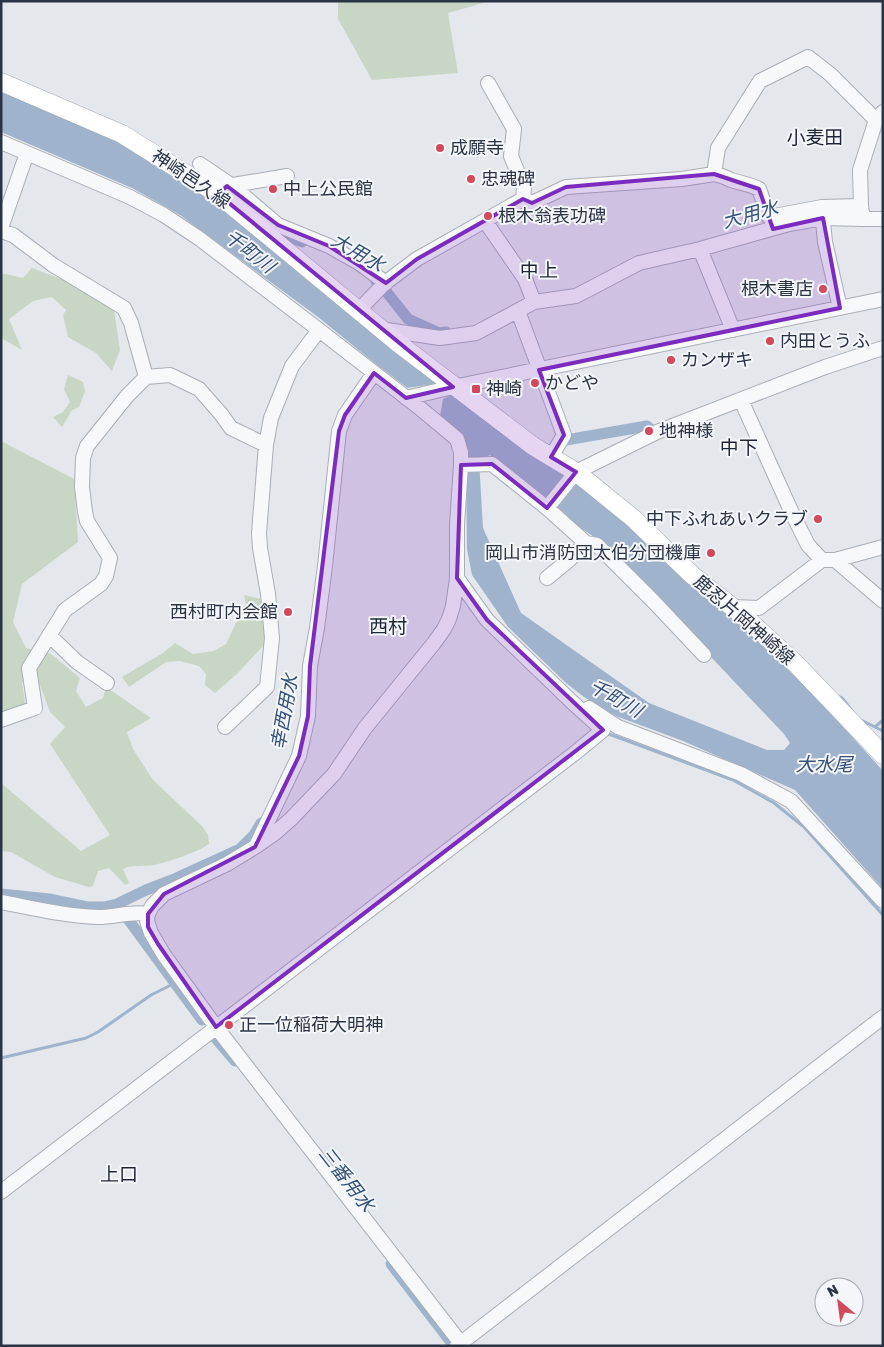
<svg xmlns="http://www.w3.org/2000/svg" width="884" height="1347" font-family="Rubik,'Noto Sans JP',sans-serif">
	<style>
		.green { fill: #c9d6c5 }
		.water { fill: #9fb4cc; fill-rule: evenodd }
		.pier { fill: #e4e7ec }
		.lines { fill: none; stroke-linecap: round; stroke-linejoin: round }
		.stream { stroke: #9fb4cc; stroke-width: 3 }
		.canal { stroke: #9fb4cc; stroke-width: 11 }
		.minor-casing { stroke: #a9aeb7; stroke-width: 16 }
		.major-casing { stroke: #a3abb8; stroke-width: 19 }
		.minor { stroke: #f7f8fa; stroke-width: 14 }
		.major { stroke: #fff; stroke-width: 18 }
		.marked { fill: #7b2cbf; fill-opacity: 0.2; stroke: #7b2cbf; stroke-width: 4; stroke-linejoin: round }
		.poi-dot { fill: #d1495b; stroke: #f4f6f9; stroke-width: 2 }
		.labels { text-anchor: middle; stroke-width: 4; stroke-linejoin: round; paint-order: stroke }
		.poi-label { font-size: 18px; fill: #2b3445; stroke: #f4f6f9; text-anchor: start }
		.street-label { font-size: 18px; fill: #2b3445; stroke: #f4f6f9 }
		.neighbourhood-label { font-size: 19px; fill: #1d2536; stroke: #f4f6f9 }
		.water-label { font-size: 19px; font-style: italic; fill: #34527a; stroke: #f4f6f9 }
	</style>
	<rect width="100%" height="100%" fill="#e4e7ec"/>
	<!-- green -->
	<path class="green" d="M338,1H490L448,13L458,73L372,80L338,19Z
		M32,268L80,286L114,310L120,350L112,371L96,353L68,337L63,315L66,310L52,297L33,301L9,319L22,350L1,338V273L23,278Z
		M68,375L83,382L85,391L79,407L72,410L62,427L53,417L63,412L70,402L64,389Z
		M1,441L74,479L78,542L22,584L13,622L26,648L51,654L80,678L76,691L86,707L103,698L106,687L151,718L127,732L133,749L153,780L202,826L208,835L209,844C198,852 168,862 154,865C144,867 132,864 123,869L129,883L125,885L109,868L98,871L93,886L89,887L55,877L11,852L1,851V783L81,851L110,835L50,744L65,727L50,712L38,680L22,682L25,703L1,713Z
		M244,595L261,599L264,622V645L237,674L215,693L205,685L206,674L199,666L180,661L166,662L129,687L122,677L163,653L175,643L193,654L214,651L226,644L236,623L248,613Z"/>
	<!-- water -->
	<path class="water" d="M1,89L115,135L208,194L572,476L791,669L883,771V889L795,790L683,741L616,716L584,697L566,683L508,627L472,575L467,549L466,460L463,436L417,395L377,365L318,317L180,215L132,188L1,132ZM490,455L566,518L603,543L784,734L790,743L784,750H767L649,703L521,613L483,528L479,460Z"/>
	<!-- pier -->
	<path class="pier" d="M436,379L455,393L443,399L440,416L407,388L435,384Z"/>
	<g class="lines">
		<!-- stream -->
		<path class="stream" d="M837,696L842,698L853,712
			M861,720L883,731
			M875,727L883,720
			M606,733L733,780L774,803L804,827L883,915
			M1,1058L86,1038L98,1032L151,995L175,983"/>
		<!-- canal -->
		<path class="canal" d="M268,225L275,231L302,242
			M376,281L381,285L408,319L439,333L446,332
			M560,432L561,435L566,440L647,426L653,432
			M1,894L49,899L87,907H104L117,904L146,890L172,880L240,849L254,835L261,823
			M125,915L202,1020
			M212,1034L235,1061
			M391,1264L454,1346"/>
		<!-- minor casing -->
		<g class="minor-casing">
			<path id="minor" d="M488,83L514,129L511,156L524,188L523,199
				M876,120L830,74L808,57L760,81L718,148L714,174C721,175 725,177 731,180C740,183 750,184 759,189L769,217L822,207L861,206L863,219H883
				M1,142L130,197L164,215L200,239L319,330L421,409L457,439L461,452V465L457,524V578L453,606L449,619L444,629L434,643L365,728L334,774L291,819L275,833L255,847L227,864L164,894L152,906L148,914L147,921L151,933L164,955L216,1027L463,1346
				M200,164L231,185L278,225L329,246L359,263L386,283
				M226,187L227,186L287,176
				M861,206L860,170L876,120L883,112
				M822,211L825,242L840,308
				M485,221L525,279L534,302
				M1,228L27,153
				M1,231L13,235L53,265L124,308L131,323L146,377
				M700,249L733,330
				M358,311L385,283L417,259L523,199L532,203L566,187L682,179L714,174
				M518,311L564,435L551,457
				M380,329L440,338L476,333L534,302L576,296L639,263L700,249L789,224L823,218L863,219
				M406,398L453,387L883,299
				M741,400L792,513L808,545L822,560H835L883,547
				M461,465L492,464L547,508L586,543L597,545L654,602L704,655
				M547,508L576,472L657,432L825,367L883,348
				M835,560L883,601
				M547,578L569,560L586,543
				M732,607L759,608L822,560
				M49,635L77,662L107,683
				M589,708L618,727L741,774L791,801L883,901
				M1,720L35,708L29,668L65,610L101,584L106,576L110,558L87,521L85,512L82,487L83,458L87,446L127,396L146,377L170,375L199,389L221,414L231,428L266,445
				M225,727L267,687L272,638L268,594L260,548L259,533L266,445L271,418L292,366L319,330
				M257,844L299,756L308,716L310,666L317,628L325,566L339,431L345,415L374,373
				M1,902C33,908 65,916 98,917C115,917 131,911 148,914
				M1,1192L575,753L603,730L572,702L487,620L457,578
				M457,1346L883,1017"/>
		</g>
		<!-- major casing -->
		<g class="major-casing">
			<path id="major" d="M1,82L122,134L218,194L398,343L533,446L576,472L634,519L692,575L746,618L795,663L883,755"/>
		</g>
		<!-- minor -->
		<use href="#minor" class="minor"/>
		<!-- major -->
		<use href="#major" class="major"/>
	</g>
	<!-- marked area -->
	<path class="marked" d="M714,174L759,189L773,229L823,218L840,308L539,370L564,435L551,457L576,472L547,508L492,464L461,465L457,578L487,620L603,730L216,1027L158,944L148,927V914L164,894L255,847L299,756L308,716L310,666L339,431L345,415L374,373L406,398L453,387L218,194L227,186L278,225L329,246L386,283L417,259L523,199L532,203L566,187Z"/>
	<!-- markers -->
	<g class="poi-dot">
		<circle cx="440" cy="148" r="5"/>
		<circle cx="471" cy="179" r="5"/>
		<circle cx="273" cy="189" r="5"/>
		<circle cx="488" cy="216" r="5"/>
		<circle cx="823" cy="289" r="5"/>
		<circle cx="770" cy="341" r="5"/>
		<circle cx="671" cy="360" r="5"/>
		<circle cx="535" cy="383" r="5"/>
		<rect x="471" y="384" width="10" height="10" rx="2.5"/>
		<circle cx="649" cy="431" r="5"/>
		<circle cx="818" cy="519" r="5"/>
		<circle cx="711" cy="553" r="5"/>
		<circle cx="288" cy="612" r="5"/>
		<circle cx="229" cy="1025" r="5"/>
	</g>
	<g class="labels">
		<!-- poi labels -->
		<g class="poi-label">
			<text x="450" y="154">成願寺</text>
			<text x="481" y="185">忠魂碑</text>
			<text x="283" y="195">中上公民館</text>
			<text x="498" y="222">根木翁表功碑</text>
			<text x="813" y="295" text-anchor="end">根木書店</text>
			<text x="780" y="347">内田とうふ</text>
			<text x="681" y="366">カンザキ</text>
			<text x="545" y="389">かどや</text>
			<text x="486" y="395">神崎</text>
			<text x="659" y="437">地神様</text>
			<text x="808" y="525" text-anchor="end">中下ふれあいクラブ</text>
			<text x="701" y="559" text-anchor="end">岡山市消防団太伯分団機庫</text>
			<text x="278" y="618" text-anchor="end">西村町内会館</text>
			<text x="239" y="1031">正一位稲荷大明神</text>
		</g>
		<!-- street labels -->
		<g class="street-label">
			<text transform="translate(191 179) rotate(34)" y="6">神崎邑久線</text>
			<text transform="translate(744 620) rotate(41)" y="6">鹿忍片岡神崎線</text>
		</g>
		<!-- neighbourhood labels -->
		<g class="neighbourhood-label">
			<text x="815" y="144">小麦田</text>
			<text x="539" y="277">中上</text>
			<text x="739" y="454">中下</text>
			<text x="388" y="633">西村</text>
			<text x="119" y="1181">上口</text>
		</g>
		<!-- water labels -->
		<g class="water-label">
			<text transform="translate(750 214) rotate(-15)" y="7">大用水</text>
			<text transform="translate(250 251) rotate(38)" y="7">千町川</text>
			<text transform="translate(358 252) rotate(30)" y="7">大用水</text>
			<text transform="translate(616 698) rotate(29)" y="7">千町川</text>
			<text transform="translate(284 712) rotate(-80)" y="7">幸西用水</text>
			<text x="824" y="771">大水尾</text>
			<text transform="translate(347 1179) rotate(52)" y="7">三番用水</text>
		</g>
	</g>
	<!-- border -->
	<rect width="884" height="1347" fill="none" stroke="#2b3445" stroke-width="5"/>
	<!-- north arrow -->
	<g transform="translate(839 1302) rotate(331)"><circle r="24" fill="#f4f6f9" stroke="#a4a8b1"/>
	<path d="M0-4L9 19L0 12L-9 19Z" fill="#d1495b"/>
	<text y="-8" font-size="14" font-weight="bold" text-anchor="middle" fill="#2b3445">N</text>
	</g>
</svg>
